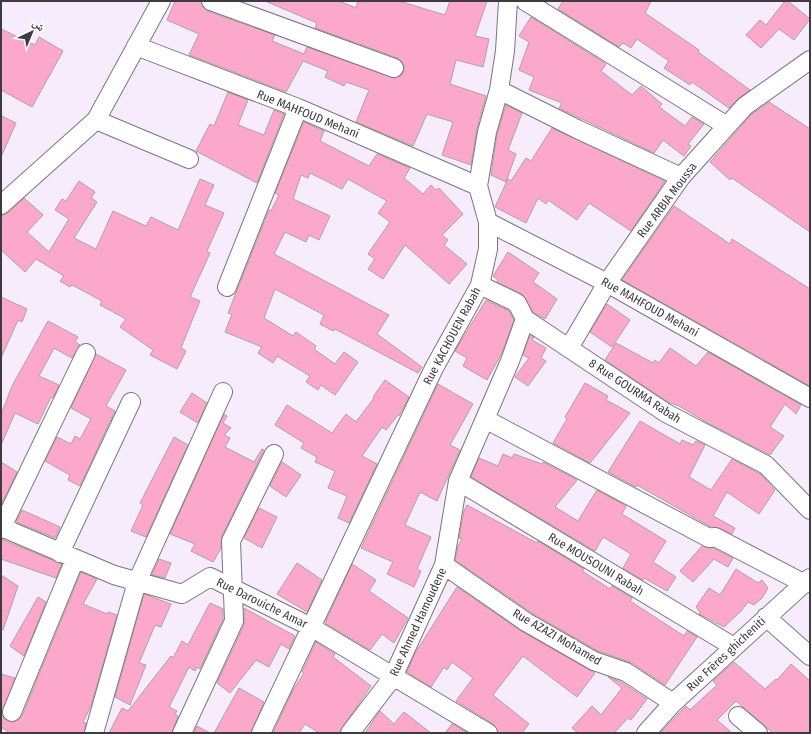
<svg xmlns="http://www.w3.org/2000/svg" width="811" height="734" font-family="'Fira Sans Condensed','Noto Naskh Arabic',sans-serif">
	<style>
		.building { fill: #fba8ca; stroke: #b3a0a7 }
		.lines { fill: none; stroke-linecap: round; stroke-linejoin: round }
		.minor-casing { stroke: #7d7482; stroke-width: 20 }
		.minor { stroke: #fff; stroke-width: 18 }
		.labels { text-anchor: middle; stroke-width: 4; stroke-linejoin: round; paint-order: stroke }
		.street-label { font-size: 12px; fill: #3e3a40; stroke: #fff }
	</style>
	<rect width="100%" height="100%" fill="#f7ecfc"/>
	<!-- building -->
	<path class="building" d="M175,1H201L203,7L207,11L275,35L272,41L304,54L307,47L395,78L401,76L404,71V66L398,58L315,28L317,23L265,1H339L356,8L358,1H399L445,15L450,1H487L475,36L489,39L483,67L456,60L450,84L486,96L477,129L471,165L442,155L453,122L427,114L413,146L356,122L369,90L346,82L344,86L325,77L328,71L303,61L286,92L189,55L199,34L167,20Z
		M563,1H651L645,13L699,50L698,52L750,90L739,98L729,108L692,82L690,85L664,68L669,61L637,39L631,48L623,43L619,47L558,9Z
		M785,1H788L810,19L794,40L779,29L761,48L746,35L760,20L766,25Z
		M531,17L606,64L601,71L632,95L641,86L662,104L659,107L685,126L692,117L704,124L688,144L691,146L684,156L663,140L654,153L559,108L562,103L529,90L534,77L519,70L529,42L519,36Z
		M1,29L35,45L39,37L63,51L32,107L1,90Z
		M228,92L248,100L238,125L264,135L274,110L284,114L257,183L196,151L210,124L214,126Z
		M769,102L810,129V232L732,178L730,180L710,162L752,114Z
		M506,105L522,113L508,150L516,154L506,182L491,175L497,134Z
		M1,116L16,123L1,157Z
		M304,122L324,131L320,141L369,166L377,154L410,168L404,178L423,194L431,185L436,190L439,188L463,214L442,235L448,240L444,245L467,264L449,284L405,245L383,279L368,269L375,259L368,254L390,222L378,213L387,201L348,179L342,189L310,173L308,178L301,175L293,199L330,216L319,240L309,235L306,242L285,232L274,254L389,315L377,334L422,367L418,373L335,329L333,331L320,324L324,315L275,289L264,318L293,336L296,332L316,346L314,349L335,364L344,352L358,362L335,395L321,385L318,390L306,382L310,376L277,356L273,363L258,353L262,347L225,332L232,314L228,313L269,210L271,211L279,195L275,193Z
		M552,128L665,181L631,231L589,203L577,220L548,200L546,204L538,198L526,223L495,207L508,179L511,181L526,158L531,161Z
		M200,179L214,185L205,205L224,213L207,251L210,253L190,297L200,301L181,348L186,351L177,369L150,355L153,350L120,327L126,319L100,305L102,301L72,285L70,287L60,281L64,276L36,259L25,272L1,250V216L8,213L24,198L43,215L27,232L49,252L69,219L55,210L62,199L66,201L79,181L95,192L91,198L97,202L74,238L96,249L113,211L146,226L151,217L178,230Z
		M674,206L730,244L732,239L810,289V386L622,280Z
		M508,252L539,273L533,282L557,299L545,319L533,312L522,294L497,282L498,280L493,276Z
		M1,297L27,309L22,322L18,320L1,358Z
		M486,300L509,311L514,320L502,353L487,380L463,366L467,358L455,351Z
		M607,304L630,320L612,347L590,332Z
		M48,321L78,337L75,342L80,345L72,358L54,348L39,376L59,385L53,398L51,397L38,424L15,413L1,445V415L12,386Z
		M530,335L534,337L532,340L546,348L541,358L546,361L528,386L515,377L529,358L523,355Z
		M616,343L653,363L655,360L659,363L670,348L696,366L708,352L801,405L796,414L785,404L770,427L784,436L770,455L708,423L679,406L668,402L605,360Z
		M96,354L126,370L106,406L115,411L80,486L68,480L70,475L45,461L57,437L71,444L75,436L80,439L91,419L71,408Z
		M385,380L409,397L399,416L398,415L386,430L382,427L362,456L377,464L349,523L338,518L347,496L328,488L335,471L315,462L317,457L301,448L304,443L275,425L287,405L332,433L346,414L356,422L374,398L373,397Z
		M585,383L608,396L606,400L630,413L590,463L553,443L567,419L565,417Z
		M438,384L473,404L450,445L460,450L437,501L420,492L405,525L431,537L417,569L421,571L414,587L387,574L393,562L361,548Z
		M192,393L207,403L198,423L180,412Z
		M224,414L227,416L223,423L231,428L224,435L230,438L225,447L254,462L262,449L264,450L222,536L221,548L213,562L191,551L195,544L170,534Z
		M640,421L680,444L682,440L693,445L696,441L705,445L689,477L711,490L732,459L760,474L775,490L759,514L727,492L713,516L735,528L732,534L719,528L711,527L637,485L636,487L608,472Z
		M174,437L188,445L146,537L131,531L143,505L140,503Z
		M503,454L512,458L514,454L542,464L543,462L577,480L555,507L578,521L597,490L626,506L622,514L666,541L653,562L676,577L667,591L644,578L643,580L623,568L631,554L603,537L595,551L471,477L479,458L498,466Z
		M1,462L17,472L1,505Z
		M282,462L301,475L286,497L270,486Z
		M467,505L537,543L538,541L584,569L582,571L610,589L612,586L632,598L630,601L684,636L687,631L697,637L665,685L632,663L598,651L532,613L455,560L458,546L462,539L459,538L464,511Z
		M259,508L277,517L262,548L244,538Z
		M22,510L60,527L55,538L16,522Z
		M1,539L62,564L56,578L1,559Z
		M702,546L713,548L733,558L728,567L714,559L693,582L680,571Z
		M159,559L171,563L165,578L152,575Z
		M297,563L322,580L307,612L277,594Z
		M352,564L376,580L369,591L408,618L394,643L382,634L370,650L325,623Z
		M736,569L758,583L762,580L768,588L762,598L754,605L748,602L741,611L724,627L699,614L700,612L696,607L709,588L720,595Z
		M81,572L97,579L83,604L107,614L108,612L117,615L91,706L83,722L86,723L84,733H10L1,727V674L15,678L2,713L4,719L14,722L22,716Z
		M1,575L18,586L3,630L1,629Z
		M457,587L521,631L595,673L577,697L523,656L493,695L529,724L522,733H498L493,724L456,701L473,678L452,662L447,670L444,667L431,687L407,672L414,655Z
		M144,594L171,604L161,627L155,625L139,663L146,665L130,705L115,697Z
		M38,597L46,602L24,656L10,646Z
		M210,603L223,609V619L200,669L197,667L195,671L189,667L169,707L177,711L175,714L178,716L172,733H109L122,708L128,711L171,656L173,658L182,641L188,645Z
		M244,608L295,636L289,649L281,644L269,667L256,660L230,693L217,683L244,625Z
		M316,642L335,654L333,657L371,686L339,733H319L305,724L299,733H273L293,690L304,673L302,672Z
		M734,662L765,689L776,679L777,680L791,664L810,681V733H773L736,701L717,720L732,733H660L686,706L690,710L717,685L713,681Z
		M608,677L621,682L647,699L631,720L628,718L614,733H578L572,728L592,706L601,715L622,688Z
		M239,688L264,702L251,733H214Z
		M380,711L394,724L404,712L431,733H365Z
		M452,724L468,733H445Z
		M197,726L210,733H194Z"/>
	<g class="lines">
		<!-- minor casing -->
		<g class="minor-casing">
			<path id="minor" d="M211,1L394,68
				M525,1L727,126
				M136,46L298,108L478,186
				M499,90L577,129L681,177
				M96,120L189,159
				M1,205L96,120L161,1
				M488,222L607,283L810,398
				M480,285L517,303L525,319L666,413L766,465L810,510
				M227,287L298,108
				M569,348L607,283L681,177L745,106L810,60
				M485,419L709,538L715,537L805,584
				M458,481L734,647
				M1,527L114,575L182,594L210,577L311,627L488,733
				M1,529L86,353
				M60,553L131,402
				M444,565L526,622L594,661L626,672L673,703
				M766,617L810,656
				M12,712L75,559
				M738,716L758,733
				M94,733L137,582L223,392
				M182,733L234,621L231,541L274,454
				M261,733L434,368L480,285L488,249V222L478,186L487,132L499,90L505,51L508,1
				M350,733L393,677L444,565L458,481L510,361L525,319
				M646,733L673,703L810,578"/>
		</g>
		<!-- minor -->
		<use href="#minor" class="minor"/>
	</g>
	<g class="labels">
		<!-- street labels -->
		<g class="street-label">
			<text transform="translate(308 114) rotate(22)" y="4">Rue MAHFOUD Mehani</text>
			<text transform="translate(667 200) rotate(-53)" y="4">Rue ARBIA Moussa</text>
			<text transform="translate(650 307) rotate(29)" y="4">Rue MAHFOUD Mehani</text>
			<text transform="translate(452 336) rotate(-62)" y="4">Rue KACHOUEN Rabah</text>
			<text transform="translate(635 391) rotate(33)" y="4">8 Rue GOURMA Rabah</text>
			<text transform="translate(596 564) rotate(31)" y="4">Rue MOUSOUNI Rabah</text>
			<text transform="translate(262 603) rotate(26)" y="4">Rue Darouiche Amar</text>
			<text transform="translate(418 622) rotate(-65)" y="4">Rue Ahmed Hamoudene</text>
			<text transform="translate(557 637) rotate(30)" y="4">Rue AZAZI Mohamed</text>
			<text transform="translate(726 654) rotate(-43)" y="4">Rue Frères ghicheniti</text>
		</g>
	</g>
	<!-- border -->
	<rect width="811" height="734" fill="none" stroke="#3e3a40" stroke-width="4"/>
	<!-- north arrow -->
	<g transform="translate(32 32) rotate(44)" stroke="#ffffff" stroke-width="3" paint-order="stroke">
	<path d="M0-3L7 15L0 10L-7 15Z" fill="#3e3a40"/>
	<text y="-6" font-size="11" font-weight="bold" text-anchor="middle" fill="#3e3a40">ش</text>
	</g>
</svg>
